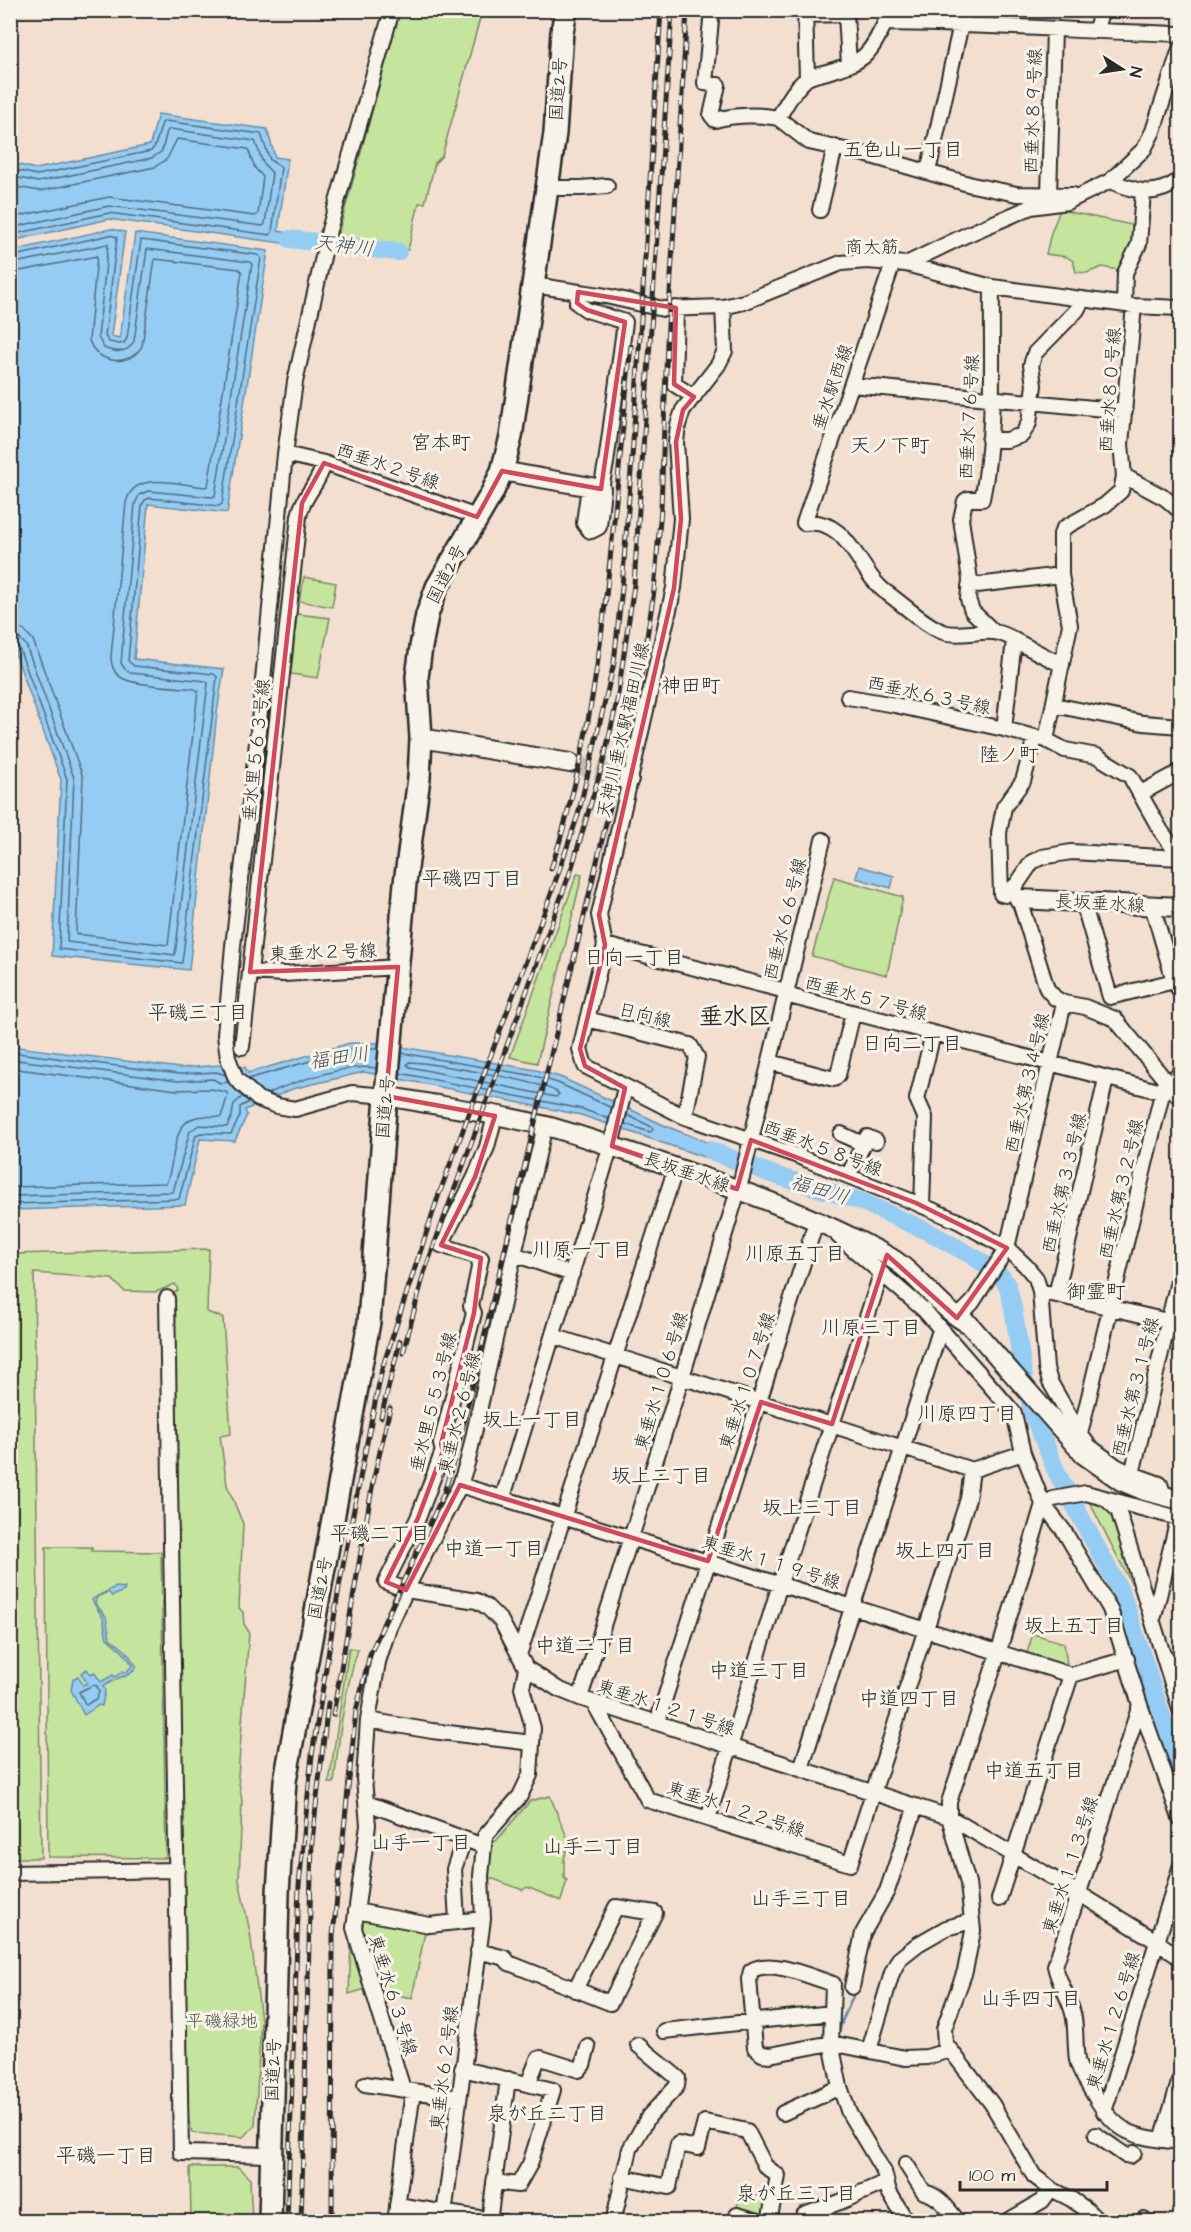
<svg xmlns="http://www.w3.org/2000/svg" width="1191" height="2232" font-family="'Architects Daughter','Klee One',sans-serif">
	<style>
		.green { fill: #c5e49d; stroke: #788864; stroke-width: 1.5 }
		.water { fill: #94ccf3; stroke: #6a8ca3; stroke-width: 1.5 }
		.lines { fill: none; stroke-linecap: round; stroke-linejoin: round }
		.shore { stroke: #556b7b; stroke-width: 1.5 }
		.stream { stroke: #6a8ca3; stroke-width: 3 }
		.river { stroke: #94ccf3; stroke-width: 18 }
		.major-tunnel { stroke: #cabbaf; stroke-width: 18; stroke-dasharray: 18 9; stroke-linecap: butt }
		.minor-casing { stroke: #2b2b2b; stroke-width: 18 }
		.major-casing { stroke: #2b2b2b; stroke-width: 22 }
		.highway-casing { stroke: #2b2b2b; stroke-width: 26 }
		.minor { stroke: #f7f3e8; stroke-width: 14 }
		.major { stroke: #f7f3e8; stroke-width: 18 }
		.highway { stroke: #f7f3e8; stroke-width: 21 }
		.rail-casing { stroke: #2b2b2b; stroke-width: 5 }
		.rail { stroke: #f7f3e8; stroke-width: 3; stroke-dasharray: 9; stroke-linecap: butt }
		.marked { fill: none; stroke: #d1495b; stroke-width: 4.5; stroke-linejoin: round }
		.labels { text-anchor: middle; stroke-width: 6; stroke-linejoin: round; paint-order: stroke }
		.street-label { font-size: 18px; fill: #2b2b2b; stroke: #f7f3e8 }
		.park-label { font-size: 18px; fill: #525948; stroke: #f7f3e8 }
		.neighbourhood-label { font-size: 20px; fill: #2b2b2b; stroke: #f7f3e8 }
		.water-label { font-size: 20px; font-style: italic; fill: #45535d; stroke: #f7f3e8 }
		.district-label { font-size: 24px; font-weight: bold; fill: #2b2b2b; stroke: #f7f3e8 }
	</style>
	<rect width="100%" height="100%" fill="#f2dfd0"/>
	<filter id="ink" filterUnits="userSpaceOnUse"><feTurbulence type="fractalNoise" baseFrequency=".0167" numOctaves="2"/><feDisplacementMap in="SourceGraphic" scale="12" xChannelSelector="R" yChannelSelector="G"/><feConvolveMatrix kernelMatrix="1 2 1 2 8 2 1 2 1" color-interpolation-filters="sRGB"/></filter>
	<g filter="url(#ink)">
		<!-- green -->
		<path class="green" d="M400,11H482L442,156L435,163L425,203H419L408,250L337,238Z
			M1060,210L1137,226L1132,251L1122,271L1102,267L1087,273L1076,272L1073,261L1067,257L1046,254L1051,233Z
			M304,577L336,583L332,607L299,601Z
			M297,614L330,618L318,678L291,674Z
			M577,874L582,875L537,1063L510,1057Z
			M834,877L903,897L887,975L812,956Z
			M209,1249L207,1312L223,1318L231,1434L220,1436L227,1485L243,1524L239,1608L243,1612L244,1624L249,1632L238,1776L242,1801L239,1880L250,1932L261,2020L255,2126L243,2137L192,2133L189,2121L185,2119L172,1294L178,1290L175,1284L156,1292L124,1291L112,1279L34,1273L41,1858H11V1254Z
			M1096,1499L1111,1508L1136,1582L1131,1583L1089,1501Z
			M46,1547H92V1551L161,1552L166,1858L48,1857Z
			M1033,1634L1064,1643L1068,1672L1025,1659Z
			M349,1648L358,1649C344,1693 339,1737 334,1783H329Z
			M550,1796L569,1842L564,1859V1878L567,1880L561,1901L527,1887L523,1890L488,1877L492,1842L496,1841L530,1801Z
			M358,1914L426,1927L412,1998L376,1990L357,1921Z
			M351,1941L369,1988L349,1994Z
			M190,2167H238L250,2179L252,2221H191Z
			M740,2192L769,2198L766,2215L760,2218L736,2212Z"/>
		<!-- water -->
		<path class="water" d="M158,114L267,129L275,157L288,159L278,231L291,233L289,244L109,219L11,241V163L36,169L150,145Z
			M111,229L125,232L111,336L120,338L135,233L268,251L227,513L148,504L134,659L224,669L217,713L189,970L52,956L61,780L11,642V251Z
			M859,866L894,876L891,888L856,878Z
			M350,1043H379L536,1070L560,1077L668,1127L733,1152L730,1166L581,1115L364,1072L292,1089L245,1110L247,1115L235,1141L200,1139L185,1205L11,1210V1046L180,1068L221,1065L223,1070L245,1067L248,1073Z
			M115,1587L125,1588L124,1591L112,1596L108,1592L97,1597L95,1603L106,1617L110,1638L126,1651L137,1667L133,1669L134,1671L124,1677L123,1676L103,1686L105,1690L102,1706L99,1705L84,1715L71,1690L73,1679L78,1676L83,1685L87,1683L81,1673L87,1669L90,1674L94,1672L101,1682L113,1675L115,1677L123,1671L125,1673L133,1665L122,1651L107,1638L103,1618L92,1600L94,1598Z"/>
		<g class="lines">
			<!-- shore -->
			<path class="shore" d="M10,169L37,175L151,151L155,146L162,123L165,121L261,134L270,160L281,167L272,232L270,235L109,213L10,235
				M10,176L38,182L152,158L162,151L167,131L170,129L255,141L263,163L272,173L265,224L263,226L109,206L10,228
				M10,186L40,191L155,167L167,159L177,139L248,149L255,168L263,177L258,214L255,216L109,197L10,218
				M10,257L110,235L117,237L105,336L109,342L119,344L124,343L127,338L141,240L258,255L261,258L222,504L219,506L150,498L145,500L142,505L128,661L134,666L214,674L217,677L182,963L59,949L67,779L19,648L16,644H10
				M10,264L108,244L98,337L104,348C116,353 128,354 134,341L147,249L250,262L252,264L215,496L212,497L148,491L139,495L135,504L121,663L125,669L131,673L206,681L208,683L175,955L67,942L74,778L26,645L19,638L10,636
				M10,273L97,256L89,340C96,364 130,368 142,346L155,259L239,269L242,272L208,486L205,487C180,485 133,469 126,503L111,656C111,666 115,675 124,679C138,686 178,687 195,689L198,691L168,945L76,934L83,777L33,640L24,630L10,627
				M10,1052L179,1074L216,1072L226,1075
				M402,1053L535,1076L558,1083L612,1108
				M10,1059L178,1081L213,1079L220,1083L229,1082
				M409,1062C429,1062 552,1083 559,1094L556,1097L410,1067L407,1065Z
				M10,1068L177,1090L211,1089L226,1092L228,1095L221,1117C213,1117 205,1115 197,1117C170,1122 176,1164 166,1183L10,1187
				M400,1073L582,1109L609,1119
				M248,1079L351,1049H378
				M267,1094C293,1082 349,1063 376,1068
				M625,1124L650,1132L653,1130L652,1127L627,1115
				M10,1196L173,1192L190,1131L199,1125L227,1127L232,1116L234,1104L243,1096
				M10,1204L179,1199L196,1135L201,1133L231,1134L240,1116V1107L249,1102
				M93,1685L97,1686L99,1692L97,1698L86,1705L79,1692Z"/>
			<!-- stream -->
			<path class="stream" d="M838,2036L842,2021L856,1990"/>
			<!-- river -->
			<path class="river" d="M290,239L398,252
				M709,1150L774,1175L860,1201L929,1232L974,1257L1002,1277L1008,1287L1013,1307L1024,1378L1034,1417L1057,1473L1122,1594L1180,1772"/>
			<!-- major-tunnel -->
			<path class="major-tunnel" d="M570,763L623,778"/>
			<!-- minor casing -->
			<g class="minor-casing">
				<path id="minor" d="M712,10L705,83L718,85L711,115L715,120C734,115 759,114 778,118C786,105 793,90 805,80C810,75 820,74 827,72C864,61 868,58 885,23C983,24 1082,31 1180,34
					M805,10L807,78
					M805,15L846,14L849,65
					M1095,31L1102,10
					M778,118L809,142L868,155L972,185L1017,194L1073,195
					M928,172L961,24L968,10
					M1110,181C1138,191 1152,199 1180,180
					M547,188H581L607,186
					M1049,194L1054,30
					M820,210L835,147
					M893,263L804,523C850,517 857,572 887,593C902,603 930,630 947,633C971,637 992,624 1014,640L1004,729
					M906,264L966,235L1031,207L1067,202L1110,181L1144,149L1153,131L1180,49
					M533,285L606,296L663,309L723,307L744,302L841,263L867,261L906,264L992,287L1134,306L1180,308
					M578,292L577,303L587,310L625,322L606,463L601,489
					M1124,304L1125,273L1139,244L1143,192
					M723,307L725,351L718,365L683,410L678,425L676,442L681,519L674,588L599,915L605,945L580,1049L585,1066L685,1117L795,1155L916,1203L960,1222L1007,1248L1026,1266L1036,1278L1040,1291L1046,1368L1050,1382L1080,1434L1089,1446L1116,1466L1132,1474L1160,1484L1164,1496
					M676,308L674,384L694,397
					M852,385L1125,411
					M989,440H1007L1022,435L1029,423L1034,385L1031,365L1035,353L1077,310L1083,299
					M285,454L324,463L477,517
					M1124,476L1165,498L1180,511
					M969,586L1061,575
					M992,630L972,611L968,599L970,580L961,519L965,501L968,499H982C996,433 991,355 992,287
					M1014,640L1062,665
					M848,697L895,705L1004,729L1046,740L1065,750L1097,756L1130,776L1161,831L1180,857
					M1054,705L1143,723L1180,726
					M1046,740L1070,625L1061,575V534L1064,528L1105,505L1121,491L1124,476L1121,444L1134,306
					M1141,793L1180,772
					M1001,894L999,833L1004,807L1023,781L1035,738
					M1005,895L1017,884L1032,862L1042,857L1071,852L1180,858
					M1019,899L1047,989L1055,998L1064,1003L1085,1007L1115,1019L1180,1098
					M1083,902L1110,997L1174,981
					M1152,905L1174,981L1180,991
					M605,945L786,991L793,997L1162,1092
					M250,972L284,974L398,967
					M587,1019L690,1045L697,1057L685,1117
					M242,1047L299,516C304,493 319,485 324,463
					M770,1062L834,1079L838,1075L853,1013
					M1177,1075L1180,1073
					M386,1096L352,1093L295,1109L277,1106L258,1099L236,1079L228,1058L225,1035L233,946L256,752L285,454L295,382L329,230L392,10
					M495,1116L487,1147L475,1177L441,1245L481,1258L471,1306L474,1313L441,1444L443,1451L418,1518L386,1582L406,1590L477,1601L487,1607L501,1621L526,1668L558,1689L580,1698L949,1817L1080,1894L1156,1941L1180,1958
					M841,1134L863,1144
					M848,1176L867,1137L876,1141
					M922,1206L925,1117L917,1099L933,1034
					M838,1236L924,1310L1014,1413L1023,1453L1043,1504L1064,1531L1110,1609L1140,1705L1180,1818
					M514,1254L572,1274
					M1048,1293L1180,1324
					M1056,1295L1106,1079
					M167,1298L181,2153L270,2155
					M957,1318L972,1303L1007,1248L1064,1003
					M553,1336L972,1470
					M1080,1434L1165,1081
					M1132,1474L1180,1273
					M460,1485L1071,1675
					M503,1497L611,1145L625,1088
					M1105,1498L1118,1510L1180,1709
					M1154,1616L1180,1511
					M519,1655L676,1167
					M1164,1658L1180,1663
					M580,1698L682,1377L742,1177L823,840
					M594,1703L648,1800L850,1864L968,1499L972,1470L1023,1453
					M1140,1705L1055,1966C1059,1985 1071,1999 1074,2018C1076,2032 1075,2046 1077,2060C1079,2071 1088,2084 1093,2093C1117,2136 1135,2137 1180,2142
					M368,1720L432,1731L532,1743
					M657,1723L816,1222
					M801,1769L940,1330
					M367,1803L483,1846
					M708,1819L780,1584L881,1274
					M10,1873L177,1870
					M999,1899L1071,1675L1127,1659
					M356,1911L430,1925L483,1919
					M457,1922L454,1869L464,1839
					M478,1951L505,1958L509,1963L610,2003L655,1913L616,1907L575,1990
					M852,1987L863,1933L887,1891L916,1806
					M664,2031L832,2013
					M869,2050L892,1973L899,1959L918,1944L946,1928L972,1921
					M462,2069L553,2090L530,2164L518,2185L494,2182
					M365,2084L459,2098
					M528,2084L538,2059L541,2058L579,2070L583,2065L588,2047
					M403,2089L354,1928L368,1825L364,1779L368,1720L378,1662L389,1627L406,1590L460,1485L468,1460L514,1254L545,1126
					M1104,2112L1180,1868
					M783,2113L840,2087
					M1096,2135L1125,2155L1130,2156L1134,2153
					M1162,2140L1180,2079
					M906,2164L924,2192C941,2196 948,2210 959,2222
					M622,2177L669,2187L678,2144L698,2148L705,2122L747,2131L765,2166L778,2176L769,2222
					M397,2205L504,2222
					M1144,2219L1146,2222
					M395,2222L413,2091
					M443,2222L483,1919L481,1876L485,1836L520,1796L530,1775L533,1728L522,1688L526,1668
					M489,2222L508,2079
					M613,2222L630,2149L649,2116L677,2086L678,2078L638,2045
					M736,2222L737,2215L762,2222
					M802,2222L804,2215L840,2202L886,2182
					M907,2222L889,2192L884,2172L849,2113L840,2087L831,2043L833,1984C811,1977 771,1958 751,1971L749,1979L755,2048L762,2054L770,2055L831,2043L905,2058L927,2057L950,2050
					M1006,2222L1042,2201L1051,2189
					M1099,2222L1087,2210L1071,2199L1051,2189L1034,2176L992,2104L945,2043L944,2029L965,1971L973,1931L968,1883L949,1817V1802L998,1654L1043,1504L1053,1499L1086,1493L1178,1518"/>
			</g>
			<!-- major casing -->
			<g class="major-casing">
				<path id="major" d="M502,471L591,487L586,523L591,529L597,526L601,489L591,487
					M421,738L570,763
					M623,778L629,779
					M1019,899L1180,907
					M386,1096C439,1106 494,1113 546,1126C577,1134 607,1145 638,1155C722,1183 807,1212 886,1255C918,1272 937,1308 969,1324L1084,1455L1121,1481L1145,1491L1180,1500"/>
			</g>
			<!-- highway casing -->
			<g class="highway-casing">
				<path id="highway" d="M270,2222L278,1893L285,1781L369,1322L386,1096L405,883L419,778L421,738L417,677L421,647L427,615L437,587L492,493L502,471L511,437L555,133L562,32L566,10"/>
			</g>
			<!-- minor -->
			<use href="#minor" class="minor"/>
			<!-- major -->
			<use href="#major" class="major"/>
			<!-- highway -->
			<use href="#highway" class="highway"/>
			<!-- rail casing -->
			<g class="rail-casing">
				<path id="rail" d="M551,869C606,703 612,519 631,346
					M403,1353L424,1273L572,867L604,759L617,701L634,585L672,10
					M381,1417L400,1341
					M333,1715L373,1482L390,1408
					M287,2222L299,1885L312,1755L340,1581L369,1432L382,1369L438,1197L551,894L578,815L614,663L622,587L632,458L661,10
					M301,2222L312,1841L328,1703
					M332,2222L333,1936L356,1711L370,1654L444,1493L460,1438L641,676L654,591L661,508L667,343L687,10"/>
			</g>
			<!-- rail -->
			<use href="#rail" class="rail"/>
		</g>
	</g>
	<!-- marked area -->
	<path class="marked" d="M578,292L676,308L674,384L694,397L683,410L676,442L681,519L674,588L599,915L605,945L580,1049L585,1066L625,1088L612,1146L737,1189L751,1140L916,1203L1007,1248L957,1318L887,1255L832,1424L761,1402L708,1561L460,1485L406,1590L386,1582L418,1518L443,1451L441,1444L474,1313L481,1258L441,1245L475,1177L495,1116L386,1096L398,967L250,972L302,503L324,463L477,517L502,471L601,489L625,322L587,310L577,303Z"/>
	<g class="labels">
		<!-- street labels -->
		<g class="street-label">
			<text transform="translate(558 89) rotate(-86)" y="6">国道2号</text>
			<text transform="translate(1033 111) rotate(-88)" y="6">西垂水８９号線</text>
			<text x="872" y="253">商大筋</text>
			<text transform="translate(832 387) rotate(-71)" y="6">垂水駅西線</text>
			<text transform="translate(1110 390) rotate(-86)" y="6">西垂水８０号線</text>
			<text transform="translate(969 417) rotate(-87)" y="6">西垂水７６号線</text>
			<text transform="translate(388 466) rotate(19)" y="6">西垂水２号線</text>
			<text transform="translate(446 574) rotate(-63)" y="6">国道2号</text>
			<text transform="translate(929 695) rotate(12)" y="6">西垂水６３号線</text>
			<text transform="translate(623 730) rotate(-77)" y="6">天神川垂水駅福田川線</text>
			<text transform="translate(256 750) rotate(-84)" y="6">垂水里５６３号線</text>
			<text transform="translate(1100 903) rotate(3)" y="6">長坂垂水線</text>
			<text transform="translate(785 919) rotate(-76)" y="6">西垂水６６号線</text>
			<text transform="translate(323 952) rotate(-2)" y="6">東垂水２号線</text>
			<text transform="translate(866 998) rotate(15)" y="6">西垂水５７号線</text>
			<text transform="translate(645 1015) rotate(14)" y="6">日向線</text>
			<text transform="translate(1027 1083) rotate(-77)" y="6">西垂水第３４号線</text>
			<text transform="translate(385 1107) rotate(-85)" y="6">国道2号</text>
			<text transform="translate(823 1148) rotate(21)" y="6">西垂水５８号線</text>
			<text transform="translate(687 1172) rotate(19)" y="6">長坂垂水線</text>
			<text transform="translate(1064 1183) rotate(-77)" y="6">西垂水第３３号線</text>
			<text transform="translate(1121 1189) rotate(-77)" y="6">西垂水第３２号線</text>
			<text transform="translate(661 1381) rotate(-73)" y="6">東垂水１０６号線</text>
			<text transform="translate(747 1381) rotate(-72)" y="6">東垂水１０７号線</text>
			<text transform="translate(1135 1387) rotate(-76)" y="6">西垂水第３１号線</text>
			<text transform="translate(433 1402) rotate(-76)" y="6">垂水里５５３号線</text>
			<text transform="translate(459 1413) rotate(-76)" y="6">東垂水２６号線</text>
			<text transform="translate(771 1562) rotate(17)" y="6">東垂水１１９号線</text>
			<text transform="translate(320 1588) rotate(-79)" y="6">国道2号</text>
			<text transform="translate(666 1707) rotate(18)" y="6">東垂水１２１号線</text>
			<text transform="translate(736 1809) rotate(18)" y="6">東垂水１２２号線</text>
			<text transform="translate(1070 1865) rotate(-72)" y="6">東垂水１１３号線</text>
			<text transform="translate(393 1995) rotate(73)" y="6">東垂水６３号線</text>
			<text transform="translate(1113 2021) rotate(-73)" y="6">東垂水１２６号線</text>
			<text transform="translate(444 2068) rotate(-83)" y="6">東垂水６２号線</text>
			<text transform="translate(273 2070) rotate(-88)" y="6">国道2号</text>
		</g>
		<!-- park labels -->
		<g class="park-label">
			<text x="222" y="2027">平磯緑地</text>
		</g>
		<!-- neighbourhood labels -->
		<g class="neighbourhood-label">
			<text x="903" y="156">五色山一丁目</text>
			<text x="441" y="449">宮本町</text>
			<text x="890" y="452">天ノ下町</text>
			<text x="691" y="692">神田町</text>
			<text x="1009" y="761">陸ノ町</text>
			<text x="472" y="885">平磯四丁目</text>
			<text x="634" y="964">日向一丁目</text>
			<text x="198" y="1019">平磯三丁目</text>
			<text x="912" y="1050">日向二丁目</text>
			<text x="582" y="1256">川原一丁目</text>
			<text x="795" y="1260">川原五丁目</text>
			<text x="1096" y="1298">御霊町</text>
			<text x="871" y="1334">川原三丁目</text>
			<text x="967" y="1420">川原四丁目</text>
			<text x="532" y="1426">坂上一丁目</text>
			<text x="661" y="1482">坂上二丁目</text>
			<text x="812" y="1514">坂上三丁目</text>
			<text x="380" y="1540">平磯二丁目</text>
			<text x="494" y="1555">中道一丁目</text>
			<text x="945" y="1557">坂上四丁目</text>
			<text x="1074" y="1632">坂上五丁目</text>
			<text x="585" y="1652">中道二丁目</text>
			<text x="759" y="1677">中道三丁目</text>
			<text x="909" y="1705">中道四丁目</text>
			<text x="1034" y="1777">中道五丁目</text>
			<text x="421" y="1849">山手一丁目</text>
			<text x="593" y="1853">山手二丁目</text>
			<text x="801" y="1905">山手三丁目</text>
			<text x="1031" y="2005">山手四丁目</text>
			<text x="547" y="2120">泉が丘二丁目</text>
			<text x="106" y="2162">平磯一丁目</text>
			<text x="796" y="2200">泉が丘三丁目</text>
		</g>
		<!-- water labels -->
		<g class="water-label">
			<text transform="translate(344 245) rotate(7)" y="7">天神川</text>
			<text transform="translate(339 1057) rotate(-8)" y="7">福田川</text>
			<text transform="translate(820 1189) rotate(17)" y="7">福田川</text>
		</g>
		<!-- district labels -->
		<g class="district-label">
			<text x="735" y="1024">垂水区</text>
		</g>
	</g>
	<!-- margin -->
	<rect width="1191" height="2232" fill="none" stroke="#f7f3e8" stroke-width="36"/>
	<rect x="18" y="18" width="1155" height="2196" fill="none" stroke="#2b2b2b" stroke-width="2" filter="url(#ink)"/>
	<!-- north arrow -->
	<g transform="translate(1122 69) rotate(102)" stroke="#f7f3e8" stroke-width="4.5" paint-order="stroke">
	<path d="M0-4.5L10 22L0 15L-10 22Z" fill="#2b2b2b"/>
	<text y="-9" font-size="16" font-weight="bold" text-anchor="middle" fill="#2b2b2b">N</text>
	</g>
	<!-- scale -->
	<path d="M960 2181v9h147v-9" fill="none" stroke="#2b2b2b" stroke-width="3"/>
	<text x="969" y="2181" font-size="18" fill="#2b2b2b" stroke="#f7f3e8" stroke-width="4.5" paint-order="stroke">100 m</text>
</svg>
